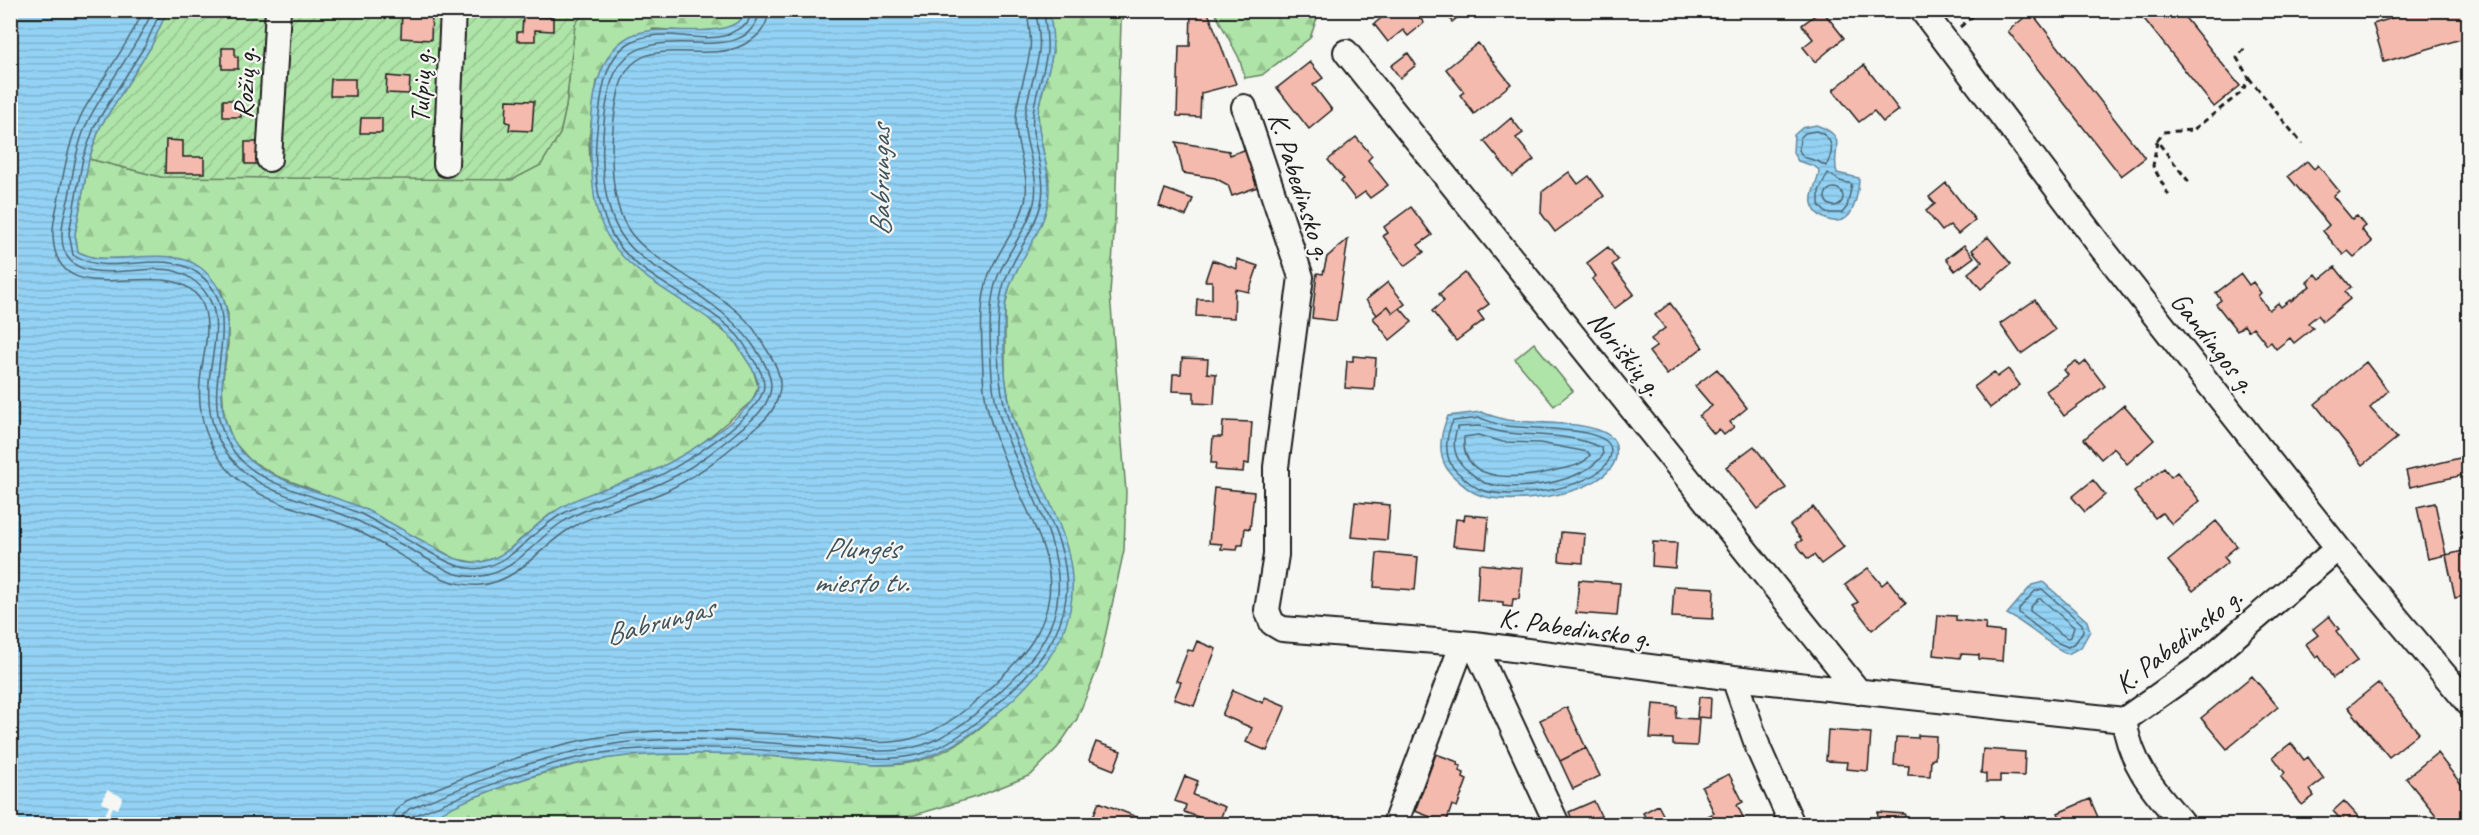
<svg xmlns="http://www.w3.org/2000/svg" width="2479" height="835" font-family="Caveat,sans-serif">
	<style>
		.grass { fill: #aee4a7; stroke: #658062; stroke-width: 1.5 }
		.forest { fill: url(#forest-firs); stroke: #658062; stroke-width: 1.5 }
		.garden { fill: url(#garden-furrows); stroke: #658062; stroke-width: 1.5 }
		.water { fill: url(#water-rules); stroke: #63899e; stroke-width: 1.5 }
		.pier { fill: #f6f6f2 }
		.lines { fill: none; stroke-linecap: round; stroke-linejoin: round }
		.shore { stroke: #4c6572; stroke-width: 1.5 }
		.building { fill: #f4baad; stroke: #1c1c1c; stroke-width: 1.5 }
		.minor-casing { stroke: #1c1c1c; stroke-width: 28 }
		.path { stroke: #1c1c1c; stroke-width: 3; stroke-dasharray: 6 4.5; stroke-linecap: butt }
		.minor { stroke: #f6f6f2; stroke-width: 24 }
		.labels { text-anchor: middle; stroke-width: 4.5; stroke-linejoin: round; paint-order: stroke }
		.street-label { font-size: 28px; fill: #1c1c1c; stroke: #f6f6f2 }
		.water-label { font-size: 30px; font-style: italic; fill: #40535d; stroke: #f6f6f2 }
	</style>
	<defs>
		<pattern id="forest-firs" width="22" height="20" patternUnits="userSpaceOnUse" patternTransform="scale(1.5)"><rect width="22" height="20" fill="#aee4a7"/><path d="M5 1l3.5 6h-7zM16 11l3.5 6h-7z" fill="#95c38f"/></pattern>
		<pattern id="garden-furrows" width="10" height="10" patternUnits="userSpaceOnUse" patternTransform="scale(1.5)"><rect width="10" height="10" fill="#aee4a7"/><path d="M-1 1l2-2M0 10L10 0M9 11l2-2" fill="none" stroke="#95c38f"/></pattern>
		<pattern id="water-rules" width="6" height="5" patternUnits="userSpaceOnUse" patternTransform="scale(1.5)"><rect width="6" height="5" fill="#93d2f4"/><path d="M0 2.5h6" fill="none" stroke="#7eb4d1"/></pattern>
	</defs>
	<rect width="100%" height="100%" fill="#f6f6f2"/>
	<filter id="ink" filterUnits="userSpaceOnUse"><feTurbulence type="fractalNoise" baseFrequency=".0167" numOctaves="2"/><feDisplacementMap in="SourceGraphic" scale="12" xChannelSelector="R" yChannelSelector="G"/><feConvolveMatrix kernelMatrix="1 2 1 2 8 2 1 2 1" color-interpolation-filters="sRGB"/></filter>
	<g filter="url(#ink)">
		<!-- grass -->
		<path class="grass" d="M1534,343L1573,391L1554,406L1515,359Z"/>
		<!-- forest -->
		<path class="forest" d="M585,11H748C733,39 681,30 653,29L597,81L589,139L590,162L710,320L733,339L753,369L758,387L752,401L694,450L654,472L553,512L501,556L478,563L456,559L363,509L277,476L250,460L233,441L224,416L222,385L228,344V314L221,290L173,257L96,259L78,252L75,234L89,159L161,177L560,134L566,106L575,24Z
			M1049,11H1124L1121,22L1115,219L1110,294L1126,492L1124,550L1099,665L1077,719L1058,747L1031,775L979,796L908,817L824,824H408C480,795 547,765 624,756C688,749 755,755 819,760C850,762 884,769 914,762C968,750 1015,698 1049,658L1024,447L1011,411L1005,377V307L1010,283L1041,224L1049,179L1039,131L1038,109L1053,52Z
			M1214,11H1317V18L1310,38L1262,75L1245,78L1239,58Z"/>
		<!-- garden -->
		<path class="garden" d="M167,11H585L575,24L566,107L560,134L541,165L512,180L161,177L89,159L100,127L151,47Z"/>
		<!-- water -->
		<path class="water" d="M10,11H167L151,47L100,127L89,159L75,234L78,252C85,255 92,258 100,258C131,261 175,247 201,268C251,309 213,365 224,416C228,432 237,450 250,460C281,485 325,492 360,507C382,517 404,531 426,543C442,552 461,565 481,562C511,557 529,528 554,512C580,494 614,486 643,475C668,467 758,413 758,386C758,377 751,366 746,359C742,353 738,345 734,340C724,329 711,320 699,312C651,280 602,258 594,195C589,152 583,60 630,36C663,20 729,46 748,11H1049C1052,25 1054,40 1052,55C1049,75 1039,94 1038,115C1038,145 1053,173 1048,202C1041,241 1008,269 1005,309C1003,342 1003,382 1012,414C1033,484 1096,556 1063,632C1042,682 972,743 921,759C886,771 834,761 797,758C742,754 685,752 629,756C575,760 525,777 475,797C454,805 432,819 410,824C399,826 385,824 374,824C348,824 321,824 294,824C200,824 105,824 11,824Z
			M1816,125C1851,137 1830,150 1837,173L1859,178C1859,188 1855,212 1846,218C1833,226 1815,217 1812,203C1810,191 1819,182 1819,170L1814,166L1798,161L1793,153L1794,135L1802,128Z
			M1481,412C1489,415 1498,418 1507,420C1534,424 1588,420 1610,436C1617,441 1617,449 1616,457C1609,495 1507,508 1477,494C1469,491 1462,484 1455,478C1436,461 1439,437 1448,416Z
			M2043,582L2087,621L2090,631L2081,647L2068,654C2046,644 2029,625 2007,614L2032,585Z"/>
		<!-- pier -->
		<path class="pier" d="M107,790L123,797L118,809L113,807L105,824H101L109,806L101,803Z"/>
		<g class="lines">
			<!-- shore -->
			<path class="shore" d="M144,10C132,35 117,58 102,81C94,94 84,107 79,120C69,143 65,167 60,191C58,205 52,221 53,236C56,322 170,247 201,301C214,325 202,357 200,382C197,416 208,449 232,474C264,506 316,511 356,530C386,545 413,565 444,579C454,583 469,586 480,585C519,582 540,546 571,528C600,511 634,505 664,492C696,477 721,457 747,435C762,423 775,413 779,393C783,379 775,362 767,350C762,343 758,334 752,327C734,304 704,288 680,272C662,260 643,250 630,232C606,198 610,129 619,90C634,26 701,67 743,45C759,37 767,28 769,10
				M153,10C136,49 109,81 89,119C77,142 73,171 69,197C66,208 62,220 62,232C59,293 135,264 171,270C185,273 199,282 207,295C224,320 211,355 209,383C207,414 215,443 237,465C267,497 320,503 358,521C382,533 406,547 429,560C437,564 445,570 453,573C460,575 472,577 480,576C514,573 534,541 561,523C592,503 629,498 661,483C690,470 712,453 736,433C750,421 765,412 770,393C774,379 765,363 757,351C734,316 704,299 670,276C652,265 634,254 622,236C597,200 600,128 610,87C632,0 746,82 760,10
				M161,10L146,44L95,125L83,158L69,233L73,255C109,279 160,247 196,272C246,305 207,373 219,419C223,436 232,452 245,464C276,491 324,497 361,514C381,524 400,536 420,547C439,557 460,572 482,568C515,561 533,530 562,514C590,499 622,491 652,479C677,469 763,415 764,386C764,377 758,366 753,359C748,351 743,341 736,334C703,299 638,279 614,238C593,203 593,153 599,114C602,88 606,56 631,42C660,26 701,44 727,35C734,32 741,27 747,24L753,10
				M1816,131C1835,137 1834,152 1826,166L1817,161L1803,157L1799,150L1800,138L1805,133Z
				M1828,173L1840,181L1852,184L1847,207L1842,213H1826L1819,205V191Z
				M1825 197a9 9 0 1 1 18 0a9 9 0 1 1-18 0Z
				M1480,418C1489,421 1498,425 1506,426C1530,429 1587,427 1606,441C1610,444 1611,448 1611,453C1607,489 1506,502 1479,489C1471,485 1464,478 1457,472C1443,459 1445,437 1453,421Z
				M1479,426C1488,428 1498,432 1507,433C1538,436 1573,434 1602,448L1603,455C1582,483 1518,493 1485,483C1479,480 1472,474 1466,469C1454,459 1451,442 1458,427Z
				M1478,435L1503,442L1540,443L1588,452L1590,455C1583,466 1569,467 1557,470C1526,478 1460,488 1464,437Z
				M2042,589L2082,624L2083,631L2076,642L2068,647L2056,642L2019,613V609L2035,591Z
				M2038,599H2041L2074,627L2071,637L2067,638L2030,611V608Z
				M392,824L395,811L406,801C476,772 546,742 622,734C684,727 748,732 810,736C842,739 879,747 910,739C944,731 974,704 998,680C1023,656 1045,632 1049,596C1053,564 1039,535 1026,507C1007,465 984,421 983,374C982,342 978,304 989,274C999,249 1018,228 1025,202C1030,179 1020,158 1017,136C1012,105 1026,80 1030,50C1032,37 1028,24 1027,10
				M401,824L403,815L409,809C480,780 545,753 621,743C686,735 753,742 817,746C847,748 882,755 911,748C951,740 983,708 1011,681C1035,657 1056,629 1058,594C1064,522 997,453 992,377C990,348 987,302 998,276C1008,251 1027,230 1034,203C1040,178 1028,155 1025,130C1023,102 1036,78 1039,51C1041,37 1037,24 1036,10
				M408,824L413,816C482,788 551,757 626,750C687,745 749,749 810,753C842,755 879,762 911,756C951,749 985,717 1012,690C1039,664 1061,636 1066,598C1070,560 1054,527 1039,494C1022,457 1004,420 1000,379C997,354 996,300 1006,278C1016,253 1034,231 1041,204C1047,179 1036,156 1033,131C1030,102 1044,79 1047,51C1048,38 1045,24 1044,10"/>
		</g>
		<!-- building -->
		<path class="building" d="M227,10H242V15H227Z
			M402,10L432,11L431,40L401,38Z
			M1191,10H1207L1236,84L1201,93L1200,117L1177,116L1179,46H1190Z
			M1391,10H1429L1420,18L1424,23L1408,36L1403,30L1388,42L1374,24Z
			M1443,10H1467L1452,22Z
			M1822,10L1844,38L1815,62L1803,47L1813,39L1802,25Z
			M2137,10H2179L2240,86L2214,107Z
			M2418,10H2468V37L2384,62L2373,24Z
			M2031,12L2145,158L2121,176L2008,31Z
			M523,16L553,17V31L535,30V41H517V32H522Z
			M1478,43L1511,84L1474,114L1460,95L1464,92L1446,69Z
			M222,48H235V57H238V69H222Z
			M1408,53L1416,65L1400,78L1391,66Z
			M1310,62L1323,78L1313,85L1332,110L1309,129L1277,88Z
			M1864,65L1899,110L1883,122L1874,111L1859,122L1833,90Z
			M387,76L410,78L409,94L386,93Z
			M331,79H355V96H330Z
			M223,100H241V117H223Z
			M507,100L534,101L532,131L509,130L510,123L506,122Z
			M361,118H382V133H360Z
			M1511,118L1523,133L1516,138L1534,160L1513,176L1484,141Z
			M1356,137L1372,156L1368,160L1388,185L1370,198L1365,192L1355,199L1341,181L1344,179L1328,160Z
			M166,140L183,141V157H204V173H165Z
			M245,142H261L262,164H245Z
			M1176,142L1229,151L1230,155L1247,149L1260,186L1232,196L1228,185L1215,178L1183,173Z
			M2307,161L2314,169L2318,165L2339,191L2333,196L2352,219L2357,216L2365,226L2361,229L2372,242L2354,257L2348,251L2343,255L2323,231L2329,225L2288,176Z
			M1569,172L1578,184L1589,176L1604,196L1555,232L1541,213L1542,192Z
			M1946,183L1975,220L1958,234L1950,225L1942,231L1926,211L1935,204L1929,197Z
			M1165,189L1193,199L1186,216L1159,206Z
			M1411,207L1432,235L1418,245L1424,252L1405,266L1383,236L1388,233L1384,227Z
			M1988,237L2011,264L1981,289L1968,273L1982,262L1972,250Z
			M1348,239L1336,321L1312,318L1317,273L1323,274L1327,257Z
			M1964,245L1974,257L1955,271L1946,259Z
			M1608,247L1618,260L1612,265L1634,294L1614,309L1592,279L1596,276L1587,263Z
			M1237,259L1258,266L1249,292L1235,289L1234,318L1196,316L1197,299H1212V281H1205L1212,260L1237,269Z
			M2335,267L2351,287L2345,292L2350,299L2323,321L2318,315L2308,323L2313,328L2294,343L2290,338L2276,349L2271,342L2267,345L2253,327L2248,331L2244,325L2237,331L2216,304L2221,300L2216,293L2241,274L2249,285L2253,282L2261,293L2258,296L2269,310L2278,303L2281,307L2290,300L2291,301L2310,286L2307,282L2316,274L2320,279Z
			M1465,273L1489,304L1478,312L1484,320L1456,341L1432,311L1444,301L1439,294Z
			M1388,282L1405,304L1393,313L1388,306L1377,315L1366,300Z
			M2035,300L2055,330L2021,354L2000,324Z
			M1670,303L1703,347L1667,375L1649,352L1657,346L1651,339L1665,328L1655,315Z
			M1388,306L1393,313L1400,308L1412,322L1390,340L1373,318Z
			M1353,356L1376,358L1374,390L1345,388L1347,361H1353Z
			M1182,358L1208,359L1207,373L1216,374L1214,404L1194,403V392L1172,391L1173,374H1181Z
			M2076,361L2080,366L2086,361L2105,386L2064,416L2046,391L2068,375L2064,370Z
			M2366,362L2388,391L2370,408L2397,438L2363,465L2315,404Z
			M1717,369L1747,408L1730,422L1734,427L1724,435L1719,429L1714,434L1699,416L1712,406L1695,386Z
			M2008,369L2020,385L1990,408L1974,387L1994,372L1997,377Z
			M2124,405L2154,440L2127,464L2114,448L2101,459L2084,439Z
			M1223,421L1252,422L1249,464L1244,463L1243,472L1215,470L1216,463H1211L1213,437H1222Z
			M1754,446L1786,488L1758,509L1726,467Z
			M2468,456V474L2410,487L2406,471Z
			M2164,468L2171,477L2177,472L2200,501L2172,524L2162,513L2155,518L2134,492Z
			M2093,480L2105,495L2085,512L2072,497Z
			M1214,488L1254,492L1250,529L1245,528L1243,545H1238L1237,550L1221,549L1222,544L1209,543Z
			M1355,502L1390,505L1387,540L1351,537Z
			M2435,503L2446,555L2428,559L2417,507Z
			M1813,507L1844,547L1821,564L1814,555L1808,559L1796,544L1802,540L1790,525Z
			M1465,515L1489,517L1486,549L1453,546L1456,519L1464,520Z
			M2216,521L2237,546L2224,557L2228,562L2193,591L2168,561Z
			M1561,532L1585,534L1583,563L1559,561Z
			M1653,542L1677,543L1675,568L1652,566Z
			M2463,551L2468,576V595L2455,598L2446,555Z
			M1377,553L1418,557L1415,590L1374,587Z
			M1479,564L1522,568L1519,599H1513L1512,607L1503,606V602L1477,600Z
			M1868,568L1882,585L1888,580L1906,603L1872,630L1853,605L1858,602L1845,585Z
			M1579,580L1620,583L1617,616L1576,613Z
			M1674,586L1714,588L1713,619L1672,617Z
			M1938,615L1956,616V620L1986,623L1985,630L2004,632L2002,661L1979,659V655L1961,654L1960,658L1934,655Z
			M2329,616L2339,629L2336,631L2358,660L2333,678L2319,656L2316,658L2306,644L2318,635L2313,629Z
			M1197,641L1216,649L1194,706L1174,699L1181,682L1176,681L1188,650L1193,651Z
			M2252,676L2278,707L2227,749L2201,718Z
			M2378,683L2419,733L2389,757L2348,707Z
			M1233,690L1263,703L1265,697L1286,706L1267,751L1246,742L1252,728L1222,715Z
			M1699,697L1711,698L1710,718L1697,717Z
			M1653,704L1677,706L1676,718L1699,719L1697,746L1673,745V739L1650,738Z
			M1567,707L1586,748L1560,761L1540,720Z
			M1828,730L1871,733L1868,771L1846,769L1847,762L1826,761Z
			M1918,735L1936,736L1935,759H1931L1930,776L1908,775L1909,766L1894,765L1896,737L1918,738Z
			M1096,742L1121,751L1114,770L1089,760Z
			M2291,743L2304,760L2308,757L2324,779L2310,790L2314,796L2302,805L2281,777L2285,773L2273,757Z
			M1586,748L1600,776L1573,789L1560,761Z
			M1983,749L2025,752L2024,776L2000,775V782H1986V774L1981,773Z
			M2437,753L2468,793V817L2459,824H2443L2406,778Z
			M1436,754L1458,762L1457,765L1461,766L1459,771L1464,773L1463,778L1467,780L1457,807L1452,805L1446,823L1415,811Z
			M1729,774L1743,802L1737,805L1743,817L1727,824H1710L1706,817L1714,813L1702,787Z
			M1185,776L1198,781L1193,795L1225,807L1218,824L1184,812L1186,805L1175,801Z
			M2090,799L2101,824H2063L2058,813Z
			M1594,801L1601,816L1581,824H1574L1569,812Z
			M2344,801L2365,824H2340L2343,822L2333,811Z
			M1099,802L1142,819L1139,824H1090Z
			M1658,805L1668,824H1649L1643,813Z
			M1878,812L1905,814L1904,824H1877Z
			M1743,817L1746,824H1727Z"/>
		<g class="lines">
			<!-- minor casing -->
			<g class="minor-casing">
				<path id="minor" d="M1922,10L2101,247L2338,548L2468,703
					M1346,52L1859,692
					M1244,107L1301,277L1276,467V555L1267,610L1272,623L1282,629L1474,644L1734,678L2124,720L2199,667L2338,548
					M269,159L278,10
					M446,164L453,10
					M1474,644L1557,824
					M1734,678L1759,750L1792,824
					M2124,720C2131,766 2154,790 2183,824
					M1395,824L1463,643"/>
			</g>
			<!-- path -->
			<path class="path" d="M1960,27L1980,10
				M2249,78L2302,144
				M2157,141L2153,166L2169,196
				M2189,182L2157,141L2163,132L2193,130L2242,92L2249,78L2237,58L2244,49"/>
			<!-- minor -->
			<use href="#minor" class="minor"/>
		</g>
	</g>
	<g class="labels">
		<!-- street labels -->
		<g class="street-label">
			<text transform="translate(244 83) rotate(-87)" y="10">Rožių g.</text>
			<text transform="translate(420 86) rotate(-88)" y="10">Tulpių g.</text>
			<text transform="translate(1301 186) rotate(72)" y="10">K. Pabedinsko g.</text>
			<text transform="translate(2214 342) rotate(52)" y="10">Gandingos g.</text>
			<text transform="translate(1626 353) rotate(51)" y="10">Noriškių g.</text>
			<text transform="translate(1575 627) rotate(8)" y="10">K. Pabedinsko g.</text>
			<text transform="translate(2178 640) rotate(-38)" y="10">K. Pabedinsko g.</text>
		</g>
		<!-- water labels -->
		<g class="water-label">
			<text transform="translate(880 181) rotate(-90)" y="10">Babrungas</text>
			<text x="861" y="558">Plungės<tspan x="861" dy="34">miesto tv.</tspan></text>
			<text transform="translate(659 621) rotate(-15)" y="10">Babrungas</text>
		</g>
	</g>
	<!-- margin -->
	<rect width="2479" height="835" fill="none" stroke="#f6f6f2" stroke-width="36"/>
	<rect x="18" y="18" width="2443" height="799" fill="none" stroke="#1c1c1c" stroke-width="2" filter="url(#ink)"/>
</svg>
